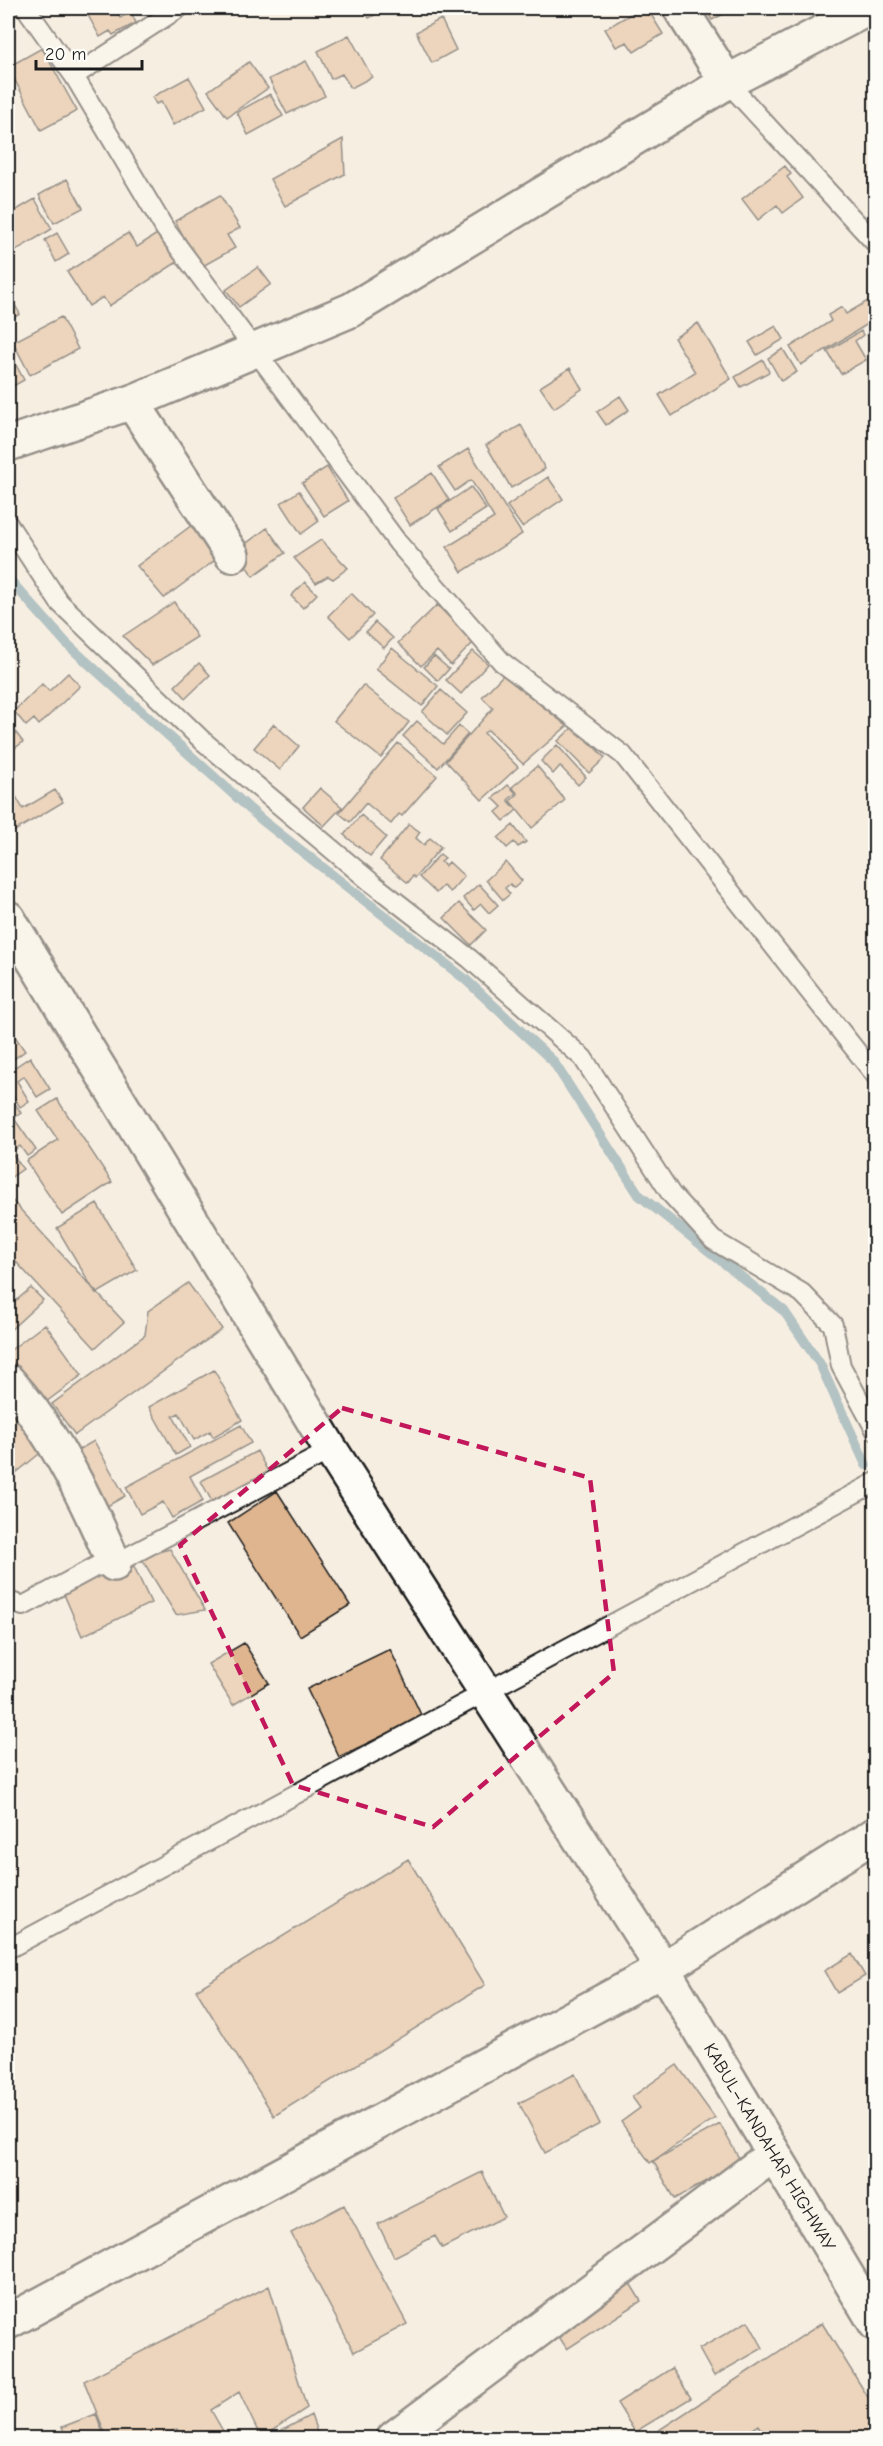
<svg xmlns="http://www.w3.org/2000/svg" width="883" height="2446" font-family="'Comic Neue',sans-serif">
	<style>
		.lines { fill: none; stroke-linecap: round; stroke-linejoin: round }
		.stream { stroke: #618d9c; stroke-width: 10 }
		.building { fill: #deb58e; stroke: #1c1c1c; stroke-width: 1.5 }
		.service-casing { stroke: #1c1c1c; stroke-width: 22 }
		.minor-casing { stroke: #1c1c1c; stroke-width: 38 }
		.secondary-casing { stroke: #1c1c1c; stroke-width: 38 }
		.service { stroke: #fdfcf7; stroke-width: 18 }
		.minor { stroke: #fdfcf7; stroke-width: 33 }
		.secondary { stroke: #fdfcf7; stroke-width: 33 }
		.marked { fill: none; stroke: #c2185b; stroke-width: 4.5; stroke-dasharray: 12 8; stroke-linejoin: round }
		.labels { text-anchor: middle; stroke-width: 5; stroke-linejoin: round; paint-order: stroke }
		.street-label { font-size: 18px; fill: #1c1c1c; stroke: #fdfcf7 }
	</style>
	<rect width="100%" height="100%" fill="#f7eee2"/>
	<filter id="ink" filterUnits="userSpaceOnUse"><feTurbulence type="fractalNoise" baseFrequency=".0167" numOctaves="2"/><feDisplacementMap in="SourceGraphic" scale="12" xChannelSelector="R" yChannelSelector="G"/><feConvolveMatrix kernelMatrix="1 2 1 2 8 2 1 2 1" color-interpolation-filters="sRGB"/></filter>
	<g filter="url(#ink)">
		<g class="lines">
			<!-- stream -->
			<path class="stream" d="M8,578L68,645L262,820L465,979L553,1061L639,1195L784,1311L820,1364L866,1465"/>
		</g>
		<!-- building -->
		<path class="building" d="M84,8H115L120,18L131,12L136,23L113,35L110,31L100,37Z
			M363,8H388L369,18Z
			M641,8H647L663,34L634,52L627,42L616,47L605,29Z
			M705,8H735L712,20Z
			M441,19L456,50L432,63L416,32Z
			M349,35L372,77L351,88L342,74L331,79L318,51Z
			M42,48L77,111L41,130L8,67Z
			M306,61L325,96L287,114L269,79Z
			M249,62L268,88L227,117L208,91Z
			M189,77L206,107L173,125L161,102L156,104L152,97Z
			M270,94L283,116L248,135L237,112Z
			M343,139L345,174L285,206L270,179Z
			M785,166L791,174L787,177L803,198L783,213L777,205L758,220L742,199Z
			M67,179L83,208L54,223L39,195Z
			M220,195L240,228L227,235L235,248L201,267L175,221Z
			M35,199L52,229L8,255V215Z
			M160,232L179,261L109,306L103,297L89,306L67,272L128,233L137,247Z
			M57,233L69,254L56,262L45,240Z
			M258,267L271,284L239,307L226,290Z
			M8,293L20,314L8,321Z
			M876,296V319L801,365L790,347L831,321L828,315L842,307L846,314Z
			M61,317L78,349L30,375L13,342Z
			M698,323L731,379L672,416L659,395L695,372L674,338Z
			M776,326L784,339L757,355L749,342Z
			M876,329V350L867,334Z
			M861,331L863,335L855,341L866,360L841,374L827,351Z
			M783,349L797,372L781,381L768,358Z
			M8,350L24,380L8,389Z
			M763,360L769,372L741,387L735,377Z
			M570,368L582,389L554,408L540,387Z
			M620,396L629,410L606,425L597,412Z
			M521,425L545,469L511,488L486,445Z
			M468,449L522,534L462,572L447,547L494,518L471,480L455,491L439,467Z
			M327,467L348,501L324,516L302,483Z
			M432,473L449,500L410,525L393,498Z
			M548,477L563,499L522,527L507,506Z
			M471,487L486,509L452,531L438,509Z
			M299,491L319,521L301,534L281,503Z
			M196,522L218,558L164,598L137,566Z
			M267,528L285,553L253,576L236,551Z
			M321,540L348,568L333,579L328,576L316,583L294,558Z
			M305,582L317,594L303,608L291,596Z
			M351,593L373,615L350,638L328,616Z
			M174,602L197,637L152,665L123,636Z
			M437,605L474,642L451,665L437,651L421,666L398,643Z
			M375,622L393,638L384,648L366,632Z
			M392,648L438,686L422,706L376,669Z
			M473,651L488,664L461,694L446,680Z
			M434,656L449,669L438,681L424,667Z
			M199,663L210,675L186,698L175,686Z
			M68,673L80,686L39,725L34,719L26,726L14,711L42,684L49,691Z
			M503,675L567,726L523,764L488,730L484,733L518,767L482,800L446,761L493,708L482,697Z
			M363,685L409,722L381,758L334,721Z
			M441,690L467,713L447,735L422,712Z
			M417,721L443,744L459,726L468,734L438,768L403,736Z
			M8,722L23,742L8,753Z
			M274,724L299,746L280,770L254,748Z
			M574,726L605,758L589,773L558,741Z
			M398,743L437,776L402,816L399,814L391,824L366,803L350,822L339,813Z
			M557,745L586,777L578,785L560,766L553,774L541,761Z
			M537,766L565,800L532,828L510,801L518,794L512,787Z
			M8,782L23,809L55,790L63,802L8,835Z
			M508,785L516,793L508,800L517,810L504,821L496,812L502,807L493,798Z
			M320,788L342,807L324,826L303,807Z
			M361,815L386,837L370,856L344,835Z
			M409,824L420,832L416,838L424,845L430,838L441,847L415,878L413,876L408,883L380,860Z
			M513,825L526,842L518,847L514,842L507,848L498,838Z
			M440,854L445,858L441,862L445,866L449,862L464,876L450,892L443,886L436,893L419,877Z
			M506,862L522,881L514,888L510,884L505,888L510,894L503,900L486,880Z
			M479,884L498,905L489,913L481,904L474,910L463,898Z
			M459,903L486,930L471,945L444,918Z
			M8,1026L25,1051L8,1063Z
			M30,1057L50,1089L37,1097L24,1076L17,1081L29,1101L20,1107L8,1087V1072Z
			M8,1093L21,1113L8,1122Z
			M57,1099L112,1182L62,1215L26,1161L58,1140L38,1111Z
			M15,1120L36,1150L27,1156L20,1146L11,1152L23,1169L10,1178L8,1175V1125Z
			M8,1196L124,1322L95,1348L8,1253Z
			M97,1204L137,1270L96,1294L57,1228Z
			M188,1283L222,1329L75,1435L52,1404L145,1335L148,1311Z
			M31,1288L43,1300L8,1332V1300L12,1304Z
			M45,1324L82,1375L42,1405L8,1359V1352Z
			M214,1370L242,1420L213,1437L210,1431L194,1440L179,1413L173,1416L190,1447L176,1455L149,1407Z
			M8,1404L44,1450L16,1473L8,1463Z
			M241,1425L251,1443L190,1476L203,1501L172,1518L163,1502L140,1514L126,1487Z
			M94,1441L125,1496L95,1513L64,1458Z
			M257,1451L274,1483L218,1513L201,1481Z
			M277,1491L350,1605L300,1636L228,1523Z
			M170,1549L205,1610L176,1615L140,1556Z
			M131,1560L151,1603L82,1636L63,1592Z
			M244,1643L269,1683L233,1705L208,1664Z
			M390,1649L422,1717L339,1757L307,1689Z
			M408,1859L485,1985L274,2116L196,1990Z
			M852,1954L865,1976L837,1993L824,1971Z
			M677,2065L715,2118L650,2163L621,2122L640,2108L632,2097Z
			M575,2074L600,2124L545,2153L519,2103Z
			M720,2124L741,2162L675,2199L653,2161Z
			M482,2172L504,2217L442,2248L435,2236L394,2257L378,2224Z
			M344,2205L407,2324L354,2352L291,2233Z
			M628,2280L641,2301L567,2349L552,2326Z
			M269,2286L307,2408L261,2438L239,2392L211,2410L227,2438H107L84,2381Z
			M748,2321L763,2348L714,2376L699,2349Z
			M822,2323L876,2410V2438H767L759,2425L739,2438H647Z
			M672,2368L691,2398L635,2432L617,2403Z
			M96,2414L105,2438H67L62,2427Z
			M311,2415L319,2438H279V2432Z
			M177,2429L182,2438H159Z"/>
		<g class="lines">
			<!-- service casing -->
			<g class="service-casing">
				<path id="service" d="M26,8L74,76L165,229L398,543L502,662L623,755L876,1076
					M74,76L179,8
					M727,82L876,244
					M8,524L59,602L203,741L372,883L470,959L583,1058L671,1194L713,1240L802,1293L833,1325L841,1366L876,1431
					M8,1601L23,1606L95,1567L114,1564L331,1450
					M8,1949L876,1482"/>
			</g>
			<!-- minor casing -->
			<g class="minor-casing">
				<path id="minor" d="M680,8L727,82
					M132,402L232,555
					M8,444L132,402L351,310L727,82L869,8
					M8,1381C52,1429 89,1504 114,1564
					M394,2438L774,2154"/>
			</g>
			<!-- secondary casing -->
			<g class="secondary-casing">
				<g id="secondary">
					<path id="s1" d="M8,918L331,1450L663,1969L876,2324"/>
					<path d="M8,2322L663,1969L876,1834"/>
				</g>
			</g>
			<!-- service -->
			<use href="#service" class="service"/>
			<!-- minor -->
			<use href="#minor" class="minor"/>
			<!-- secondary -->
			<use href="#secondary" class="secondary"/>
		</g>
	</g>
	<!-- marked area -->
	<path d="M0 0H883V2446H0ZM342,1408L590,1478L614,1673L433,1827L293,1785L180,1545Z" fill="#f7eee2" fill-opacity=".55" fill-rule="evenodd"/>
	<path class="marked" d="M342,1408L590,1478L614,1673L433,1827L293,1785L180,1545Z"/>
	<g class="labels">
		<!-- street labels -->
		<g class="street-label">
			<text dy="6" stroke="none"><textPath href="#s1" startOffset="1446">KABUL–KANDAHAR HIGHWAY</textPath></text>
		</g>
	</g>
	<!-- margin -->
	<rect width="883" height="2446" fill="none" stroke="#fdfcf7" stroke-width="30"/>
	<rect x="15" y="15" width="853" height="2416" fill="none" stroke="#1c1c1c" stroke-width="2" filter="url(#ink)"/>
	<!-- scale -->
	<path d="M36 60v9h106v-9" fill="none" stroke="#1c1c1c" stroke-width="3"/>
	<text x="45" y="60" font-size="18" fill="#1c1c1c" stroke="#fdfcf7" stroke-width="4.5" paint-order="stroke">20 m</text>
</svg>
